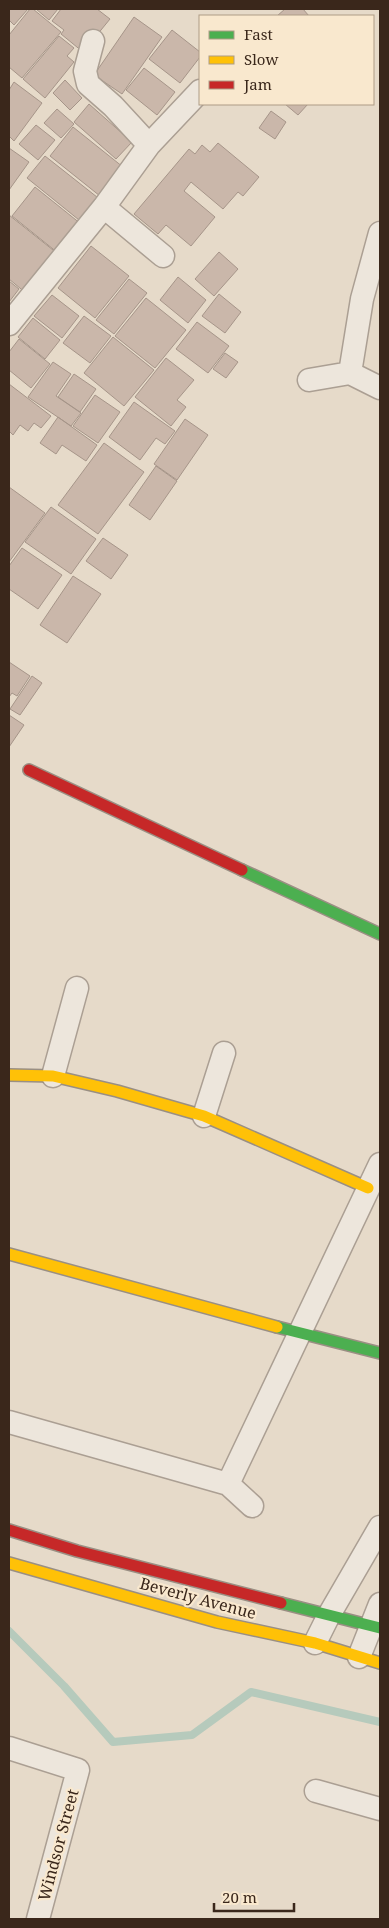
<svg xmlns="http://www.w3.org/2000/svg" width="389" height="1928" font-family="'Noto Serif',serif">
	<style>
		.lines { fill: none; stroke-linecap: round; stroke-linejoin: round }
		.stream { stroke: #b6cabc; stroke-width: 8 }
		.building { fill: #cab7aa; stroke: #a69589 }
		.street-casing { stroke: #ab9f93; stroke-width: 25 }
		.fast-casing { stroke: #9a8f83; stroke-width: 14 }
		.slow-casing { stroke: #9a8f83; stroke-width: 14 }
		.jam-casing { stroke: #9a8f83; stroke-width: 14 }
		.street { stroke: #ede6dc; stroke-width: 22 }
		.fast { stroke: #4caf50; stroke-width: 11 }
		.slow { stroke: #ffc107; stroke-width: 11 }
		.jam { stroke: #c62828; stroke-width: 11 }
		.labels { text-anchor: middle; stroke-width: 4.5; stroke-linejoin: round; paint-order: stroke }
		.street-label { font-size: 16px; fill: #3a271b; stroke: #f9e8ce }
	</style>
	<rect width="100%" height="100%" fill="#e6dac9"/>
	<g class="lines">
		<!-- stream -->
		<path class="stream" d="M9,1631L64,1686L113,1742L192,1735L251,1692L380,1722"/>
	</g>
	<!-- building -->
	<path class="building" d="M9,9H28L14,25L9,20Z
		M30,9H33L61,32L22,78L9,67V35Z
		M36,9H58L49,20Z
		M61,9H97L110,19L83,52L61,34L64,30L52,21Z
		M285,9H303L309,16H277Z
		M134,17L162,37L122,94L94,75Z
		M172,30L200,52V57L180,83L149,59Z
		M59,36L74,48L67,56L74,62L45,98L23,79Z
		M144,68L175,92L157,115L126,90Z
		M65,80L82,98L70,110L53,93Z
		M14,82L42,103L14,141L9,136V90Z
		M89,104L132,142L116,159L74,122Z
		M285,104H308L298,115Z
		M57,109L74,124L61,138L44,123Z
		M271,111L286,122L275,139L259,128Z
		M36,125L55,140L38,160L19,144Z
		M73,127L128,171L105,200L50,156Z
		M218,143L259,177L243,196L238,192L223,209L191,182L184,191L215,217L191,246L166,225L158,234L134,214L189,149L195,154L202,145L210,152Z
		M9,148L29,162L9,190Z
		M45,156L102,201L84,224L27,178Z
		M35,187L81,224L58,253L12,216Z
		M9,215L58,254L27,294L9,279Z
		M91,246L129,276L95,318L58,288Z
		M219,252L238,269L214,296L195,279Z
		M178,277L206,300L188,323L160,300Z
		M129,279L147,293L114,334L96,320Z
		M9,281L19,289L9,302Z
		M219,294L241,312L225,333L202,316Z
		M52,295L79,316L62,338L34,316Z
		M146,298L186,330L155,368L115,336Z
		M84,316L111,336L90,363L63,343Z
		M33,318L60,340L45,359L18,337Z
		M197,322L229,346L208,373L176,349Z
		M113,337L154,370L124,406L84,373Z
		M19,339L50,364L31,388L9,370V352Z
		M225,353L238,362L226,378L213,369Z
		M166,358L194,380L177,400L186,407L171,426L135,397Z
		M53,362L71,374L56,396L81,413L71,426L28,397Z
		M74,374L96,389L80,412L58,397Z
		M9,384L51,416L41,428L34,423L28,431L20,425L13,435L9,431Z
		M95,395L120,412L98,443L73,426Z
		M134,402L175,431L165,444L156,438L140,460L109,437Z
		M58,417L97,445L86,461L62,445L56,454L40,443Z
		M185,419L208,435L177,480L154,464Z
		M104,443L144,472L98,534L58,505Z
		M156,466L177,481L150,520L129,505Z
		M9,487L45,513L9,562Z
		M51,507L96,539L71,574L25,542Z
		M103,538L128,555L111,579L86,561Z
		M22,548L62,575L38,609L9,589V566Z
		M73,576L101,594L67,643L40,625Z
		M9,662L30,676L17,696L12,693L9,697Z
		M32,676L42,683L20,715L10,709Z
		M9,715L24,725L9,747Z"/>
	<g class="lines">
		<!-- street casing -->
		<g class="street-casing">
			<path id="street" d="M93,41L85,71L88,84L113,106L149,145
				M104,207L163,256
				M9,324L104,207L149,145L200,91
				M350,373L380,388
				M309,380L350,373L362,299L380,233
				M53,1076L77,988
				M204,1116L224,1053
				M9,1422L228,1484L252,1506
				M228,1484L380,1164
				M315,1643L329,1615L380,1527
				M359,1657L380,1604
				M9,1748L78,1770L38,1919
				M316,1791L380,1809"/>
		</g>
		<!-- fast casing -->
		<g class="fast-casing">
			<path id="fast" d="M242,870L380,934
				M277,1327L380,1353
				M281,1603L380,1628"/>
		</g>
		<!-- slow casing -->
		<g class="slow-casing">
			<path id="slow" d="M9,1075L53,1076L117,1091L204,1116L368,1188
				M9,1254L277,1327
				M9,1563L217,1622L315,1643L380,1663"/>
		</g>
		<!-- jam casing -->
		<g class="jam-casing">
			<path id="jam" d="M29,770L242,870
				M9,1530L77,1551L281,1603"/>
		</g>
		<!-- street -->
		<use href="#street" class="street"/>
		<!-- fast -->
		<use href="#fast" class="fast"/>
		<!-- slow -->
		<use href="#slow" class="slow"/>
		<!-- jam -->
		<use href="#jam" class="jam"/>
	</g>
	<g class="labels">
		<!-- street labels -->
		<g class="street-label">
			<text transform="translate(198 1598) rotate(15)" y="6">Beverly Avenue</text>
			<text transform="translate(58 1845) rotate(-75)" y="6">Windsor Street</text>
		</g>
	</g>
	<!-- border -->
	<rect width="389" height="1928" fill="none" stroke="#3a271b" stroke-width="20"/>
	<!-- legend -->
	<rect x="199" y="15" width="175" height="90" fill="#f9e8ce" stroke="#ad9b86"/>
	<rect x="209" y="31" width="25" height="8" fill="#4caf50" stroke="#ad9b86"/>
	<text x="244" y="40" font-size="15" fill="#3a271b">Fast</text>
	<rect x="209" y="56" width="25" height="8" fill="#ffc107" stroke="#ad9b86"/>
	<text x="244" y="65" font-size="15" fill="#3a271b">Slow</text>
	<rect x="209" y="81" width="25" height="8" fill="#c62828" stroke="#ad9b86"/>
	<text x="244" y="90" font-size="15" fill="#3a271b">Jam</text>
	<!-- scale -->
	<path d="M214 1903v8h80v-8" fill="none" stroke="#3a271b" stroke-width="2.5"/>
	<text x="222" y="1903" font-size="15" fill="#3a271b" stroke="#f9e8ce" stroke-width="4" paint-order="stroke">20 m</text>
</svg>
